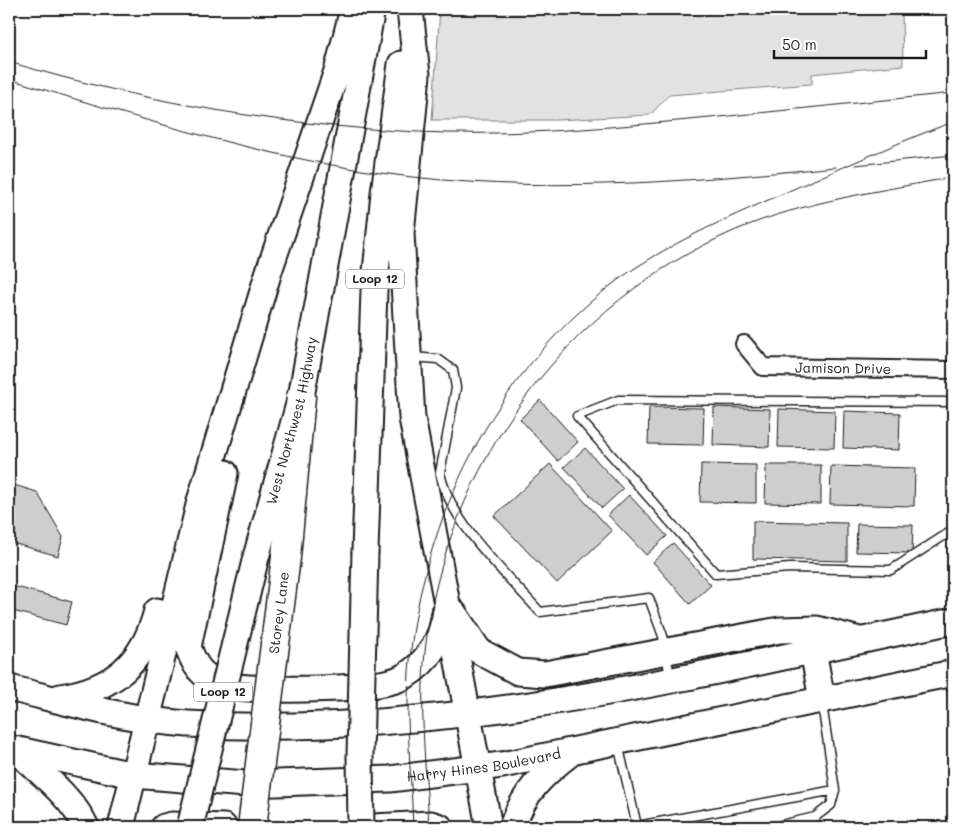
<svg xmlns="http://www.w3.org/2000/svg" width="962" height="836" font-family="Mali,sans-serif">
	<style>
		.green { fill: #e2e2e2; stroke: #7f7f7f }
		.building { fill: #cecece; stroke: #1c1c1c }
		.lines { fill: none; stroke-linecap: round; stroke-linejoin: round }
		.lane-casing { stroke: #1c1c1c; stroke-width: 11 }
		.street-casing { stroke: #1c1c1c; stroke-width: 20 }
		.primary-casing { stroke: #1c1c1c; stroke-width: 29 }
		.highway-casing { stroke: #1c1c1c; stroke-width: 31 }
		.lane { stroke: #fff; stroke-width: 8 }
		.street { stroke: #fff; stroke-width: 16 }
		.primary { stroke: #fff; stroke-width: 25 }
		.highway { stroke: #fff; stroke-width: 28 }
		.tram { stroke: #1c1c1c; stroke-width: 1 }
		.primary-bridge-casing { stroke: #1c1c1c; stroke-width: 29; stroke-linecap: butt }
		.highway-bridge-casing { stroke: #1c1c1c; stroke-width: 31; stroke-linecap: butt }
		.primary-bridge { stroke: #fff; stroke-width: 25 }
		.highway-bridge { stroke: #fff; stroke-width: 28 }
		.labels { text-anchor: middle; stroke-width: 4.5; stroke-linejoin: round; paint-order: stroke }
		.shield { fill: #fff; stroke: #606060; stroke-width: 1 }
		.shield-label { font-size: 12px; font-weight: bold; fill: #1c1c1c }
		.street-label { font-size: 14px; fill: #1c1c1c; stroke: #fff }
	</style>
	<rect width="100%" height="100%" fill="#fff"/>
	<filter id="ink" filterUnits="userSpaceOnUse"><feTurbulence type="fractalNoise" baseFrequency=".02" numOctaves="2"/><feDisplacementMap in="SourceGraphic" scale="10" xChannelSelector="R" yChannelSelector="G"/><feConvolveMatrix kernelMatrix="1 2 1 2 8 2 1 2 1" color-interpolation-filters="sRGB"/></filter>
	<g filter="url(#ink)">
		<!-- green -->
		<path class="green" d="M440,9H902L903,65L812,74V84L669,95L650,115L557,120H432Z"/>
		<!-- building -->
		<path class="building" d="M540,400L578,442L558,461L520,419Z
			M649,407L704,408L703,445L648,444Z
			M714,407L770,409L769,447L713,445Z
			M779,409L835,411L834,448L778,447Z
			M844,411L900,413L899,450L843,448Z
			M585,448L623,489L602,508L564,467Z
			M550,464L612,531L557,583L494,516Z
			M701,464L756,465V503L700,502Z
			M766,465H821V504L765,503Z
			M831,466L915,468L914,506L830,504Z
			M14,485L37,492L63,537L58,556L9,542V504Z
			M629,495L667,536L646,555L608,515Z
			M753,521L847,523V561L753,559Z
			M857,524L913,525L912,553L856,552Z
			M673,543L711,585L690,604L653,562Z
			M9,585L72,602L66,625L9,610Z
			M919,821L920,827H889Z"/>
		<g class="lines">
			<!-- lane casing -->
			<g class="lane-casing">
				<path id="lane" d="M411,357L438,359L453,370L456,388L440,473C451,524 505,573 540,612L649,598L663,636L670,677
					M953,402L618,400L577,416L716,574L790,568L891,570L953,530
					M949,676L953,697
					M618,744L637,826L835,790L822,704
					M772,827L815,817L831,805L835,790"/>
			</g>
			<!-- street casing -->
			<g class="street-casing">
				<g id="street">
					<path id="s1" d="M744,344L763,367L953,370"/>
				</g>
			</g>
			<!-- primary casing -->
			<g class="primary-casing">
				<g id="primary">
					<path d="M410,9L417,75L401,233L412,418L489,827"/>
					<path d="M225,473L188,647C193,660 198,673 212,679C219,682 229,686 237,687C269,690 380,692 405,676C429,661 442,639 446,611"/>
					<path d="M365,552L374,291L384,193L401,64"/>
					<path id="s2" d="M256,557L301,397L372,9"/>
					<path d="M453,612L479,651L518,672L545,674L780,630L817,629L856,639"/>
					<path d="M813,650L822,700"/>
					<path d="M9,688C67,702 127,720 188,724C447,740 702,673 953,621"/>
					<path d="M60,697C113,689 143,664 157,611"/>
					<path id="s3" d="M9,748L133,775L246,784L390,779L502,765L953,673"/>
					<path d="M16,750C40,773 72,797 86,827"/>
					<path d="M121,827L200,501L269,271L338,68L353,9"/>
					<path d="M164,827L172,825L224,827"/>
					<path d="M373,827L431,824L440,827"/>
					<path d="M512,827C524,792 543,774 572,752"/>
				</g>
			</g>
			<!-- highway casing -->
			<g class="highway-casing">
				<path id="highway" d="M286,557L301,397"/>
			</g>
			<!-- lane -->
			<use href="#lane" class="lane"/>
			<!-- street -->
			<use href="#street" class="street"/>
			<!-- primary -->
			<use href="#primary" class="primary"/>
			<!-- highway -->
			<use href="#highway" class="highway"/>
			<!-- tram -->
			<path class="tram" d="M9,62C150,104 299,129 447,133C535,135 623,126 710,118C791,110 872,101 953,93
				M9,79C132,116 254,155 381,173C535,195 683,182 836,167
				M856,165L953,155
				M413,827C411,769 404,708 411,649C428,505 503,363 622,277C679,237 744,211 807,183C856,162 903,140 953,122
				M429,827C426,769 419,709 425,651C445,467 566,303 736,230C804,201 881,191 953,177"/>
			<!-- primary-bridge casing -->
			<g class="primary-bridge-casing">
				<path id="primary-bridge" d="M190,827L256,557
					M361,827L360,755L365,552"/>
			</g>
			<!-- highway-bridge casing -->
			<g class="highway-bridge-casing">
				<g id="highway-bridge">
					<path id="s4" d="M252,827L286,557"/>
				</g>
			</g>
			<!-- primary-bridge -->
			<use href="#primary-bridge" class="primary-bridge"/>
			<!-- highway-bridge -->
			<use href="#highway-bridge" class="highway-bridge"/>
		</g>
	</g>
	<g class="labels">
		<!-- shield labels -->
		<g class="shield">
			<rect x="346" y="269.5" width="58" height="19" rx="4"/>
			<rect x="194" y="682.5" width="58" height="19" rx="4"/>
		</g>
		<g class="shield-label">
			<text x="375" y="283">Loop 12</text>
			<text x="223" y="696">Loop 12</text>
		</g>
		<!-- street labels -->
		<g class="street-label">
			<text dy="5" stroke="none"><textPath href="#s1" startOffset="110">Jamison Drive</textPath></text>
			<text dy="5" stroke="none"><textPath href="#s2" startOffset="141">West Northwest Highway</textPath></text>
			<text dy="5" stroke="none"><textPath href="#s4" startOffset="216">Storey Lane</textPath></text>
			<text dy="5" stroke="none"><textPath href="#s3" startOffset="479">Harry Hines Boulevard</textPath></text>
		</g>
	</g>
	<!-- margin -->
	<rect width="962" height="836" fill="none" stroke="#fff" stroke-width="30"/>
	<rect x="15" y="15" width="932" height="806" fill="none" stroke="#1c1c1c" stroke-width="2" filter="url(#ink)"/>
	<!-- scale -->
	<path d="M774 50v8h152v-8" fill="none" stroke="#1c1c1c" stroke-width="2.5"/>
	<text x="782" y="50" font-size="15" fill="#1c1c1c" stroke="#ffffff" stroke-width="4" paint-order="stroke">50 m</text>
</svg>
